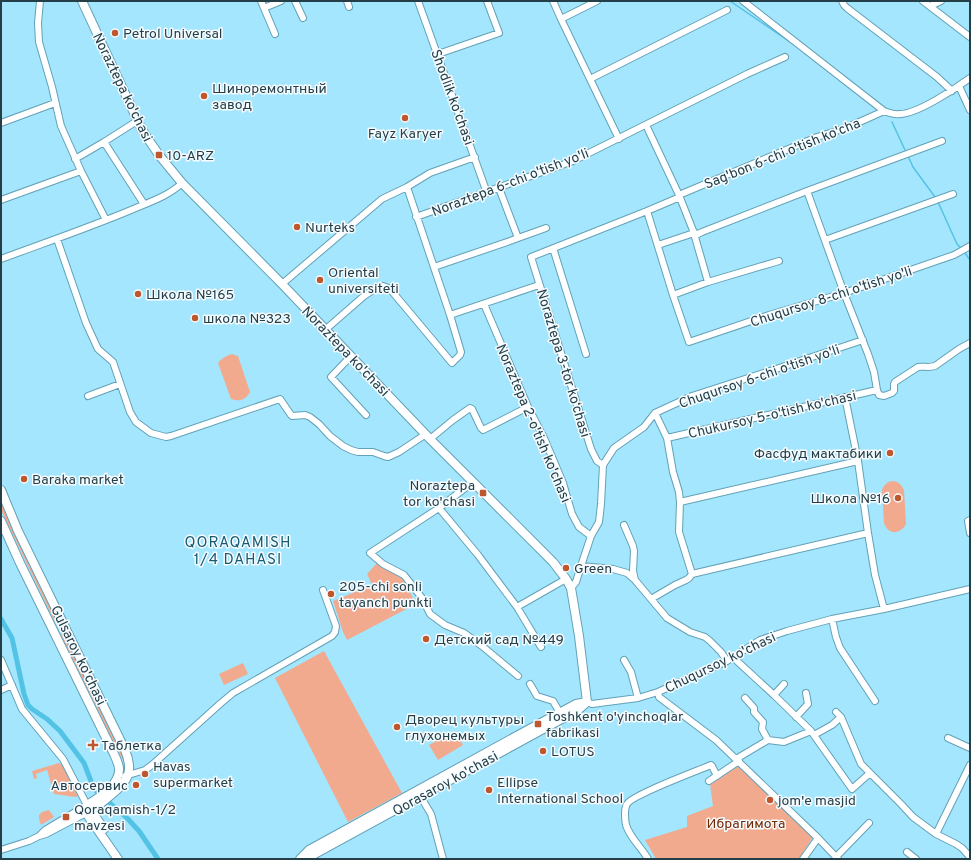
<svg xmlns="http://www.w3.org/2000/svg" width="971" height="860" font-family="Overpass,sans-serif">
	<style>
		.green { fill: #f2aa8f }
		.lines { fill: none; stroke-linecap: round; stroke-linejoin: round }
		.stream { stroke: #53c3e5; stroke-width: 1.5 }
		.canal { stroke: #53c3e5; stroke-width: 5 }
		.minor-casing { stroke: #62a1b7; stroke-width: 8 }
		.major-casing { stroke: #62a1b7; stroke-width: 10 }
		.minor { stroke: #fff; stroke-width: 6 }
		.major { stroke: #fff; stroke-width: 8 }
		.poi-dot { fill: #be572d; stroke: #f6fcff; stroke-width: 1.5 }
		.labels { text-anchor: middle; stroke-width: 3; stroke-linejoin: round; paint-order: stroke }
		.poi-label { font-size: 14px; fill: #243f48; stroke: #f6fcff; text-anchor: start }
		.street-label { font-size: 14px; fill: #243f48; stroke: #f6fcff }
		.park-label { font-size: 14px; fill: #722804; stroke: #f6fcff }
		.neighbourhood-label { font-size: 15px; letter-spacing: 1px; fill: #165b6f; stroke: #f6fcff }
	</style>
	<rect width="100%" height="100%" fill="#a4e6fd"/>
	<!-- green -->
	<path class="green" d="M232,354L238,356L250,392C246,400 239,402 231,399L218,363C222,358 226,356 232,354Z
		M891,481C898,481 901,484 904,490L906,524C900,535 888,535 884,523L882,490C884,485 886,483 891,481Z
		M1,499L58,620L55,622L2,512Z
		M377,563L402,577L416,604L347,640L343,632L333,601L372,585L367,574Z
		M62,633H63L125,758L122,759L61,635Z
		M324,651L402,793L348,822L275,678Z
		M243,663L248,674L224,685L219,674Z
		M455,731L463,745L438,760L429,745Z
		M59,763L62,765L79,796L75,797L54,794L47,770L36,774L37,778L34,779L32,771Z
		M738,766L813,837L799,859H656L645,840L687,827V816L713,806L710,784Z
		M49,810L54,817L41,825L39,819V815L42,812Z"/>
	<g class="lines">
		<!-- stream -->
		<path class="stream" d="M730,1L802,50
			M892,122L905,150
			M908,156L913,167L935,197
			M938,202L957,244L961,248
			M965,253L970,260"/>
		<!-- canal -->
		<path class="canal" d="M1,619L12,638L24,694L28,705L32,709L47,719L60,731L84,763L94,789L128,819L139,831L158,859"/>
		<!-- minor casing -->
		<g class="minor-casing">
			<path id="minor" d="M40,1L38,23L39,42L52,87L61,126L81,171L106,220
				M261,1L275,34
				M295,1L303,18
				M347,1L349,7
				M418,1L487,193
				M553,1L561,19L619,139
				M743,1L884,111C889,113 894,115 900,114C917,114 955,89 970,78
				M842,1L844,5L847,8L937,77L952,91
				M923,1L970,37
				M930,6L941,1
				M264,8L281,1
				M561,19L597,1
				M438,54L499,33L487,1
				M590,79L727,10
				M959,86L970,110
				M1,123L55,103
				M646,125L679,195L694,233L695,237L708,282
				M104,142L144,204
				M75,159L104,142L137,121
				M499,188L518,238
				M807,191L844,293L868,354L874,372L877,390L879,395L884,396L892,393L894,391V384L895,382L918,367C924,366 928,368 935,366L959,349L970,343
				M679,195L817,137L846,128L884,111
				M1,200L81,171
				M647,211L673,295L689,342L769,315L844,293L954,255L970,246
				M416,217L573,161L747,74L785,57
				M57,239L86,323L98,349L113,362L130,412L136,422L151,433L166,437L171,436L280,399L291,415L292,416L305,415L310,417L319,424L330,436L343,446L351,450L358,452H373L384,456L388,457L399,452L426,434
				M825,240L953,194
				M658,245L694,233L698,234L702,232L807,191L942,141
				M553,248L586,354
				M1,259C44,243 88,228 131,210C147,203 169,196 182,183
				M434,267L510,241L518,238L546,228
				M282,284L382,199L407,187L430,173L475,157
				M673,295L708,282L779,261
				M484,304L528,407L544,438L563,483L572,514L579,527L591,536
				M450,315L539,285
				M325,330L364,296L373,290L383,286L390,289L452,363L460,355L461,352L450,315L407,187
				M351,356L331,377L366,415
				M88,396L120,384
				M845,397L858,461L868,533L875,575L884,609
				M655,413L667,438L673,472L679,492L680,502L679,532L692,574
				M667,438L877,390
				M430,439L453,420L470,408L472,409L481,428L483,430L528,407
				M603,465L597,461L591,449L531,257L647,211L680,197
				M473,482L439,508L370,553L383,564L404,575L422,598L430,614L445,625L464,633L482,646L518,676
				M680,502L858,461
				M439,508L478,555L517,607L541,647
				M970,520L968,521L970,533
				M624,525L633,546L634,551L633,571L635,580
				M581,566L613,569L627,573L635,580L667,618L690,632L705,637L710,641L721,652L727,661
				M571,588L576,582L581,566L591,536L599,522L601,504L603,465L614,448L644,427L655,413L692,396L770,371L863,340
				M651,599L675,585L686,580L689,578L692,574L868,533
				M517,607L566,579
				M832,619L836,637L840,648L875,701
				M734,656L737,661L774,695L811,731L852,789L870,773
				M1,660L22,709L63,759L87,805L45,830L39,836
				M624,660L631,672L638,698
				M530,684L537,696L553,701L560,713
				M1,690L12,685
				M658,692L659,697L716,740L818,838L838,859
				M774,695L784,684
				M745,698L754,708V712L763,722L762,729L768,740
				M587,702L592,704L638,698L658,692L727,661L760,640L787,631L832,619L884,609L970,589
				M836,712L841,717L861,764L901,804L913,817L936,834L956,844L962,848L970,857
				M796,717L808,704L806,693
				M814,735L832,725L841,717
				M948,738L970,748
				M736,759L768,740L784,742L811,731
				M125,776L145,770L152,765L221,703L233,693L332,636L335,632L336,626L323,590
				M709,781L739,761
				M419,794L431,814L443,859
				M936,834L970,765
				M1,850L29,841L39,836L46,834L86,813
				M907,852L916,859
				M836,857L869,823
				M648,859C642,848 630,838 626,825C625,820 624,809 627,804C632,795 697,771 711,765L712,766L717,776
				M803,859L818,838"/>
		</g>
		<!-- major casing -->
		<g class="major-casing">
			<path id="major" d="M82,1L142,130L159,155L182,183L282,284L430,439L553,562L566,579L571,588L579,636L587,702
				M1,490L18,531L125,750C134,772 128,781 111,795C103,802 95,808 86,813
				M1,521L20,563L114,754C116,759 119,764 119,769C120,785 99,798 87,805L86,813L118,859
				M88,806L104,829
				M300,859L309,850L513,738L576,704L587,702
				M308,859L311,856L578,710L587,702"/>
		</g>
		<!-- minor -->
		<use href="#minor" class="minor"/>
		<!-- major -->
		<use href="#major" class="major"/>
	</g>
	<!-- markers -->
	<g class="poi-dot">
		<circle cx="115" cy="33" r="4"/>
		<circle cx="204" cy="96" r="4"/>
		<circle cx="405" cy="118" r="4"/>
		<rect x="155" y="151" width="8" height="8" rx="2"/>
		<circle cx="297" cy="227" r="4"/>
		<circle cx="320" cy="280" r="4"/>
		<circle cx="138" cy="294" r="4"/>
		<circle cx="195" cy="318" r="4"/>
		<circle cx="890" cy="453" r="4"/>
		<circle cx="24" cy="479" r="4"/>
		<rect x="479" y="489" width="8" height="8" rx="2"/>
		<circle cx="898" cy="498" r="4"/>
		<circle cx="566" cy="568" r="4"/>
		<circle cx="331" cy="594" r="4"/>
		<circle cx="426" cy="639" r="4"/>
		<rect x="534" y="720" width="8" height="8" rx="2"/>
		<circle cx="397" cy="727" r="4"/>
		<path d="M91 739h4v4h4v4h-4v4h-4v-4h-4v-4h4z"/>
		<circle cx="543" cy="751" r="4"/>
		<circle cx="145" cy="774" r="4"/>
		<circle cx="136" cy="785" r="4"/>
		<circle cx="489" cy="790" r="4"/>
		<circle cx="770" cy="800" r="4"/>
		<rect x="62" y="813" width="8" height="8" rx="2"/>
	</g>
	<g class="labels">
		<!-- poi labels -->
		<g class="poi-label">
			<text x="123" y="38">Petrol Universal</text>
			<text x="212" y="93">Шиноремонтный<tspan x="212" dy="16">завод</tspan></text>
			<text x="405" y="138" text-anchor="middle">Fayz Karyer</text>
			<text x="167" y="160">10-ARZ</text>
			<text x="305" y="232">Nurteks</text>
			<text x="328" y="277">Oriental<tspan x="328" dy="16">universiteti</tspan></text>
			<text x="146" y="299">Школа №165</text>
			<text x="203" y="323">школа №323</text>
			<text x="882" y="458" text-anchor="end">Фасфуд мактабики</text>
			<text x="32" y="484">Baraka market</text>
			<text x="475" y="490" text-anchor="end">Noraztepa<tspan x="475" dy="16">tor ko'chasi</tspan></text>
			<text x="890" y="503" text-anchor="end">Школа №16</text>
			<text x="574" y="573">Green</text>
			<text x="339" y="591">205-chi sonli<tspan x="339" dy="16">tayanch punkti</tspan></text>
			<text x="434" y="644">Детский сад №449</text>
			<text x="546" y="721">Toshkent o'yinchoqlar<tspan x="546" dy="16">fabrikasi</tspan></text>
			<text x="405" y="724">Дворец культуры<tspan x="405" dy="16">глухонемых</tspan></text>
			<text x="101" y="750">Таблетка</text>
			<text x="551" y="756">LOTUS</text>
			<text x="153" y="771">Havas<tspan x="153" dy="16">supermarket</tspan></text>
			<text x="497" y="787">Ellipse<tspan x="497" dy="16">International School</tspan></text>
			<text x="128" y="790" text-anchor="end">Автосервис</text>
			<text x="778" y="805">jom'e masjid</text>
			<text x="74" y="814">Qoraqamish-1/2<tspan x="74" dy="16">mavzesi</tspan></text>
		</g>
		<!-- street labels -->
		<g class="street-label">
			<text transform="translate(123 87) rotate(64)" y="5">Noraztepa ko'chasi</text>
			<text transform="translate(453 97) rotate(70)" y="5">Shodlik ko'chasi</text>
			<text transform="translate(782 153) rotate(-22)" y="5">Sag'bon 6-chi o'tish ko'cha</text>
			<text transform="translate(510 182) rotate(-21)" y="5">Noraztepa 6-chi o'tish yo'li</text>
			<text transform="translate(831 296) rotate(-18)" y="5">Chuqursoy 8-chi o'tish yo'li</text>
			<text transform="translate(346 351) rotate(46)" y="5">Noraztepa ko'chasi</text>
			<text transform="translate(564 363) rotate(73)" y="5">Noraztepa 3-tor ko‘chasi</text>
			<text transform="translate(759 376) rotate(-19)" y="5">Chuqursoy 6-chi o'tish yo'li</text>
			<text transform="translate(772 414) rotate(-13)" y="5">Chukursoy 5-o'tish ko'chasi</text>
			<text transform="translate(534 423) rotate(67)" y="5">Noraztepa 2-o'tish ko'chasi</text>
			<text transform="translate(79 655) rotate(64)" y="5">Gulsaroy ko'chasi</text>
			<text transform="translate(720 662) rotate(-26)" y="5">Chuqursoy ko'chasi</text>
			<text transform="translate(445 783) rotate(-29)" y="5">Qorasaroy ko'chasi</text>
		</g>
		<!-- park labels -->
		<g class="park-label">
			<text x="746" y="828">Ибрагимота</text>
		</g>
		<!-- neighbourhood labels -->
		<g class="neighbourhood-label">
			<text x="238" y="547">QORAQAMISH<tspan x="238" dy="17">1/4 DAHASI</tspan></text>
		</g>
	</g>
	<!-- border -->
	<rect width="971" height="860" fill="none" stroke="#243f48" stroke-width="4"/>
</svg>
